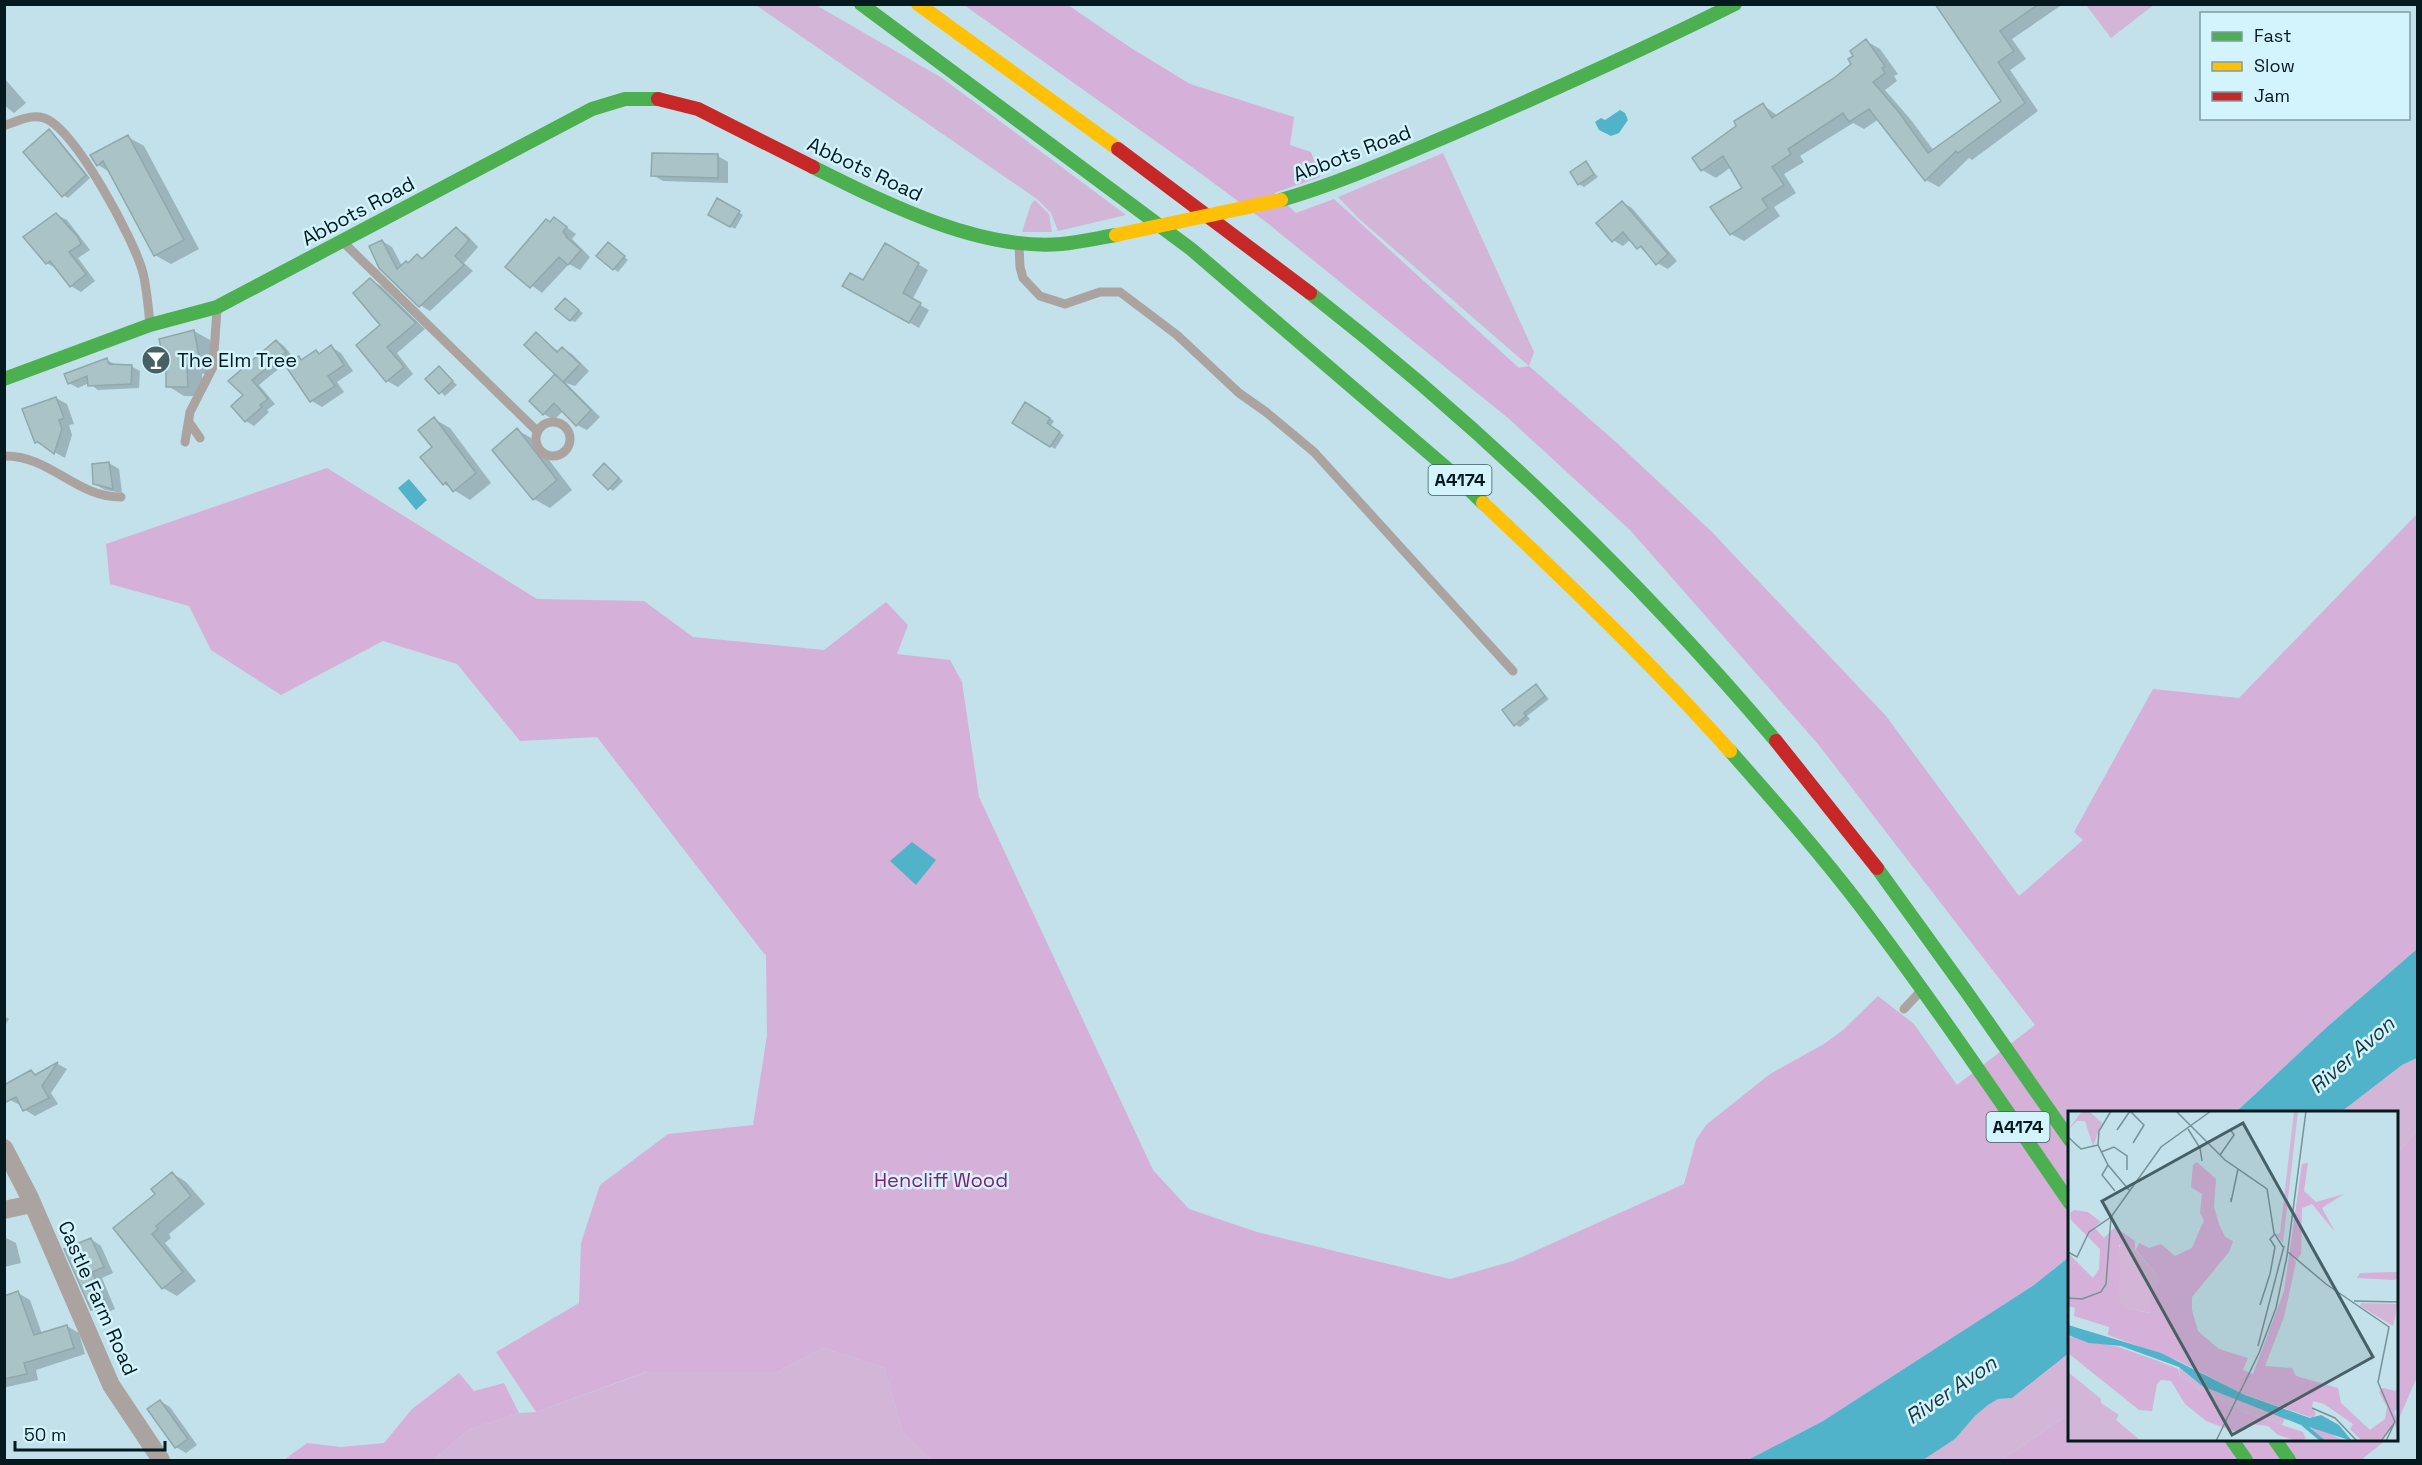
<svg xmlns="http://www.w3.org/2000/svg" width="2422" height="1465" font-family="'Space Grotesk',sans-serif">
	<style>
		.green { fill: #d3b5d8 }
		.forest { fill: #d5b0d9 }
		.water { fill: #50b3ca }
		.shadow { fill: #0003 }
		.building { fill: #aac3c7; stroke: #8fa8ac; stroke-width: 1.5 }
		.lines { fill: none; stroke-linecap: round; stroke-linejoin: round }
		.lane { stroke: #aba3a0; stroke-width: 9 }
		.street { stroke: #aba3a0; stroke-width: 18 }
		.fast { stroke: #4caf50; stroke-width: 14 }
		.slow { stroke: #ffc107; stroke-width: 14 }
		.jam { stroke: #c62828; stroke-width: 14 }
		.slow-bridge { stroke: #ffc107; stroke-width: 14 }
		.labels { text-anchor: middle; stroke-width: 5; stroke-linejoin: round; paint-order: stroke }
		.shield { fill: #d3f3fd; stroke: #425b62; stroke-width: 1.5 }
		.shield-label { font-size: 18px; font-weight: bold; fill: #041a1f }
		.street-label { font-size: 20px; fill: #041a1f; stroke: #d3f3fd }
		.poi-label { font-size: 20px; fill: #041a1f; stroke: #d3f3fd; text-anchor: start }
		.park-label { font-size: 20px; fill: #881c72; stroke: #d3f3fd }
		.water-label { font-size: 21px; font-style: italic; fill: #1b343b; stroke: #d3f3fd }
		.inset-road { fill: none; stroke: #779199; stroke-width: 1.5 }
		.view { fill: #476066; fill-opacity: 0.15; stroke: #476066; stroke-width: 3 }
		.inset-edge { fill: none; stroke: #041a1f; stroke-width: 3 }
	</style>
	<rect width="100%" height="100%" fill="#c3e1ea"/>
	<!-- green -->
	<path class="green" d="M2155,4L2111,38L2086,5V4Z
		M756,5H816L942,78L1126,215L1058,231L1051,213L1037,199Z
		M1443,153L1534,352L1529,366L1358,218L1338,197Z
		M1035,200L1049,214L1052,232H1022L1031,204Z
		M2417,1058V1130L2397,1154L2396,1112H2341L2402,1065Z
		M823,1348L884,1368L903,1432L931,1460H433L470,1429L519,1413L536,1412L647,1372H777Z
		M2069,1353V1414L2001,1460H1923L1955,1439L1975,1416L1988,1405L1998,1399L2012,1398Z"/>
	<!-- forest -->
	<path class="forest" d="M964,5H1068L1131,48L1190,84L1294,117L1290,145L1311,152L1320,177L1274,193L1296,213L1334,199L1519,368L1529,366L1617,443L1711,531L1886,716L2019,896L2083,840L2074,832L2153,689L2239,698L2417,514V949L2327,1027L2236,1112H2070L2069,1257L2034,1285L1823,1421L1748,1460H931L903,1432L884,1368L823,1348L777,1372H646L536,1412L496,1352L579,1303L581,1243L600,1185L668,1134L753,1125L767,1035L766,956L597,737L520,741L457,664L383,641L281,695L211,650L189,606L110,584L106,544L327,468L537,599L644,601L693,637L824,650L886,602L908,625L897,654L950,660L962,682L979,797L1153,1170L1189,1209L1257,1232L1450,1279L1513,1261L1684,1184L1696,1140L1706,1125L1770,1074L1824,1044L1843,1030L1878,996L1914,1024L1957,1085L2035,1025L1818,744L1630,530L1508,418L1266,222L1192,167Z
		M2417,1130V1377L2397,1423V1154Z
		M459,1373L474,1391L504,1383L519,1413L470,1429L433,1460H284L307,1443L341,1447L384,1443L412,1409Z
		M2069,1414L2070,1440H2386L2361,1460H2001Z"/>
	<!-- water -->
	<path class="water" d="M1620,110L1625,113L1628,120L1619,133L1611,136L1599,130L1595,122L1601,118L1605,120Z
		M409,479L427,500L416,510L398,488Z
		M912,842L936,860L916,885L890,861Z
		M2417,949V1058L2402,1065L2341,1112H2236L2327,1027Z
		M2069,1257V1353L2012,1398L1998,1399L1988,1405L1975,1416L1955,1439L1923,1460H1748L1823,1421L2034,1285Z"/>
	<!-- shadow -->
	<path class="shadow" d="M1946,4H2063L2012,39L2026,59L2010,70L2038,111L1972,160L1969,158L1939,187L1926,180L1879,119L1864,129L1853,123L1800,156L1804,162L1784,174L1796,193L1774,207L1780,216L1744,241L1731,234L1744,188L1731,167L1716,178L1702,170L1694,158L1739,126L1763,105L1778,116L1853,65L1866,41L1880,49L1898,74L1894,76L1897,81L1885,90L1911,120L1934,151L2003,102Z
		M4,78L26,103L14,113L4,105Z
		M49,131L54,134L90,178L68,198L63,195Z
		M128,137L144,146L199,249L171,264L155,255L110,172L98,165Z
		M653,155L718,156L728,162V183L663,181L653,175Z
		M1586,163L1598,177L1584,187L1579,184Z
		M718,200L743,215L735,229L710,214Z
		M1622,202L1632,208L1677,261L1668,269L1657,263L1631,239L1623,246L1613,240Z
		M57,215L67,220L90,250L78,258L95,281L81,292L71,286L57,269L47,263Z
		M555,219L576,234L572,239L590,257L580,270L569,264L542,293L507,267Z
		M456,229L466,234L478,247L464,263L473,271L430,311L420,305L380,267L382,241L392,247L402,266L409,264L418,256L424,260Z
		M885,245L928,270L912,300L929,310L919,328L844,285L864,282Z
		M613,246L628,260L618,272L614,269Z
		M370,280L381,286L425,329L397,353L413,374L398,387L387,381L358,345L382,325Z
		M565,300L583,313L575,322L570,320Z
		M194,331L210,340L216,371L202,374L203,396H184L168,386Z
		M536,334L559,352L562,348L572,354L589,371L575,386L566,383L600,417L587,430L577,425L563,411L554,420L544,414L561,379Z
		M277,341L284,346L293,357L259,385L275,404L267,410L269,412L254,426L246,421L245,395L231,381Z
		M331,347L341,353L353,371L337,382L344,392L322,407L312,401L287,366L299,358L303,361L316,352L321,354Z
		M106,360L115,364L131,366L140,371L139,388L98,390L89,383L78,388L69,383Z
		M439,368L457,385L445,396L427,379Z
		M56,398L67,404L74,424L69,425L72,435L65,458L36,442Z
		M1026,404L1054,421L1050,427L1064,435L1055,449L1014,423Z
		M434,419L450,428L491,483L470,500L444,484L435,447Z
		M517,430L533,439L572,490L550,508L534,499Z
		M109,463L119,469L122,493L105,490L95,484Z
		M604,465L623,481L613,491L609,488Z
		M1536,686L1549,699L1527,716L1530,719L1520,727L1515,724Z
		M4,1016L9,1019L4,1027Z
		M58,1064L67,1069L51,1093L58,1104L35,1116L25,1110L22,1106L10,1100L31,1072L37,1075Z
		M172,1173L186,1182L205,1204L169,1234L171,1238L165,1243L196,1281L177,1296L163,1288L115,1229L157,1194Z
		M4,1237L16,1243L21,1263L4,1267Z
		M91,1239L101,1246L113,1273L102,1278L115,1309L102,1315L92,1309Z
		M18,1293L30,1300L42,1334L67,1326L79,1333L85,1354L36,1370L38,1380L7,1387L4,1386V1339Z
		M160,1401L170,1407L197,1445L186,1453L176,1447Z"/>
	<!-- building -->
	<path class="building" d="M1935,4H2039L2000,31L2014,51L1998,62L2025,103L1958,153L1956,151L1925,181L1869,109L1849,122L1843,113L1788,149L1791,154L1772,167L1784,185L1762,199L1768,208L1730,235L1710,207L1742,188L1723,156L1701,171L1692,158L1736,126L1734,121L1763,103L1772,118L1834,78L1851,64L1848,59L1853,56L1850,51L1866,39L1885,66L1882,68L1885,73L1873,82L1898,111L1928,153L2001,101Z
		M49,129L86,175L62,197L23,152Z
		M128,135L184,240L154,256L103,161L97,166L90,155Z
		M652,153L718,154V178L651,176Z
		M1586,161L1594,174L1578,185L1570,172Z
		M717,198L740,211L730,227L708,215Z
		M1622,201L1668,254L1656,265L1641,246L1637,249L1623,232L1612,242L1596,223Z
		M56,213L78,237L81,244L69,252L86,274L70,287L50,261L46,264L23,237Z
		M554,217L567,227L563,232L567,236L566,237L581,250L568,265L559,257L530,288L505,267L546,219L550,222Z
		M456,227L469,240L455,256L464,265L419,307L379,268L369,246L382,240L397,269L406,261L408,263L417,254L422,259Z
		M608,242L625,256L613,270L596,256Z
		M885,243L919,263L903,293L921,303L909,323L842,286L850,273L863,280Z
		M370,278L416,323L387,347L404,367L386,382L356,345L380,325L353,293Z
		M565,298L579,310L570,321L555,309Z
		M194,330L200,362L187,366L188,387H166V372L159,339Z
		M536,332L557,352L562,347L580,364L563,382L524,345Z
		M276,340L286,352L252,380L268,399L260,405L262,407L245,422L231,406L243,395L228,381Z
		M331,345L344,365L328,376L335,386L310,402L285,365L299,356L301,360L316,350L319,354Z
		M107,358L109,364L132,365L131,384L88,386L87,376L68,384L64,374Z
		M439,366L453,381L439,394L425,379Z
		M555,374L591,410L576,426L554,403L543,415L529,401Z
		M56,397L64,418L59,420L62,429L54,454L38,442L35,443L22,409Z
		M1025,402L1050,418L1047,423L1060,432L1050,447L1012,423Z
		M434,417L476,473L453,492L446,482L443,485L420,457L432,447L418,430Z
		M517,428L557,480L533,500L492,450Z
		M109,462L113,489L93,484L92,464Z
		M604,463L619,478L608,490L593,475Z
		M1536,684L1545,696L1524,713L1526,716L1514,726L1502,710Z
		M58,1062L42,1086L49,1098L23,1111L16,1097L4,1103V1085L31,1070L35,1075Z
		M172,1172L191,1196L156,1226L158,1229L152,1234L183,1272L162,1289L113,1228L155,1194L151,1189Z
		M91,1238L104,1267L92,1272L106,1303L91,1310L64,1249Z
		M18,1291L34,1335L67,1325L74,1348L24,1363L27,1374L4,1379V1296Z
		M160,1400L188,1439L175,1448L147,1409Z"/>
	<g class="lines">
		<!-- lane -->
		<path class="lane" d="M4,126C16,121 31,114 44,118C74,127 135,241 143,273C147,289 148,307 150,323
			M345,244L537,431
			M1019,245L1020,267L1023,278L1040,296L1065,304L1100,292H1120L1177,335L1239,393L1266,412L1314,452L1513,671
			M536 439a17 17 0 1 1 34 0a17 17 0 1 1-34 0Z
			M189,422L200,438
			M185,442L190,412L213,367L217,309
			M4,456C50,455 75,497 121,497
			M1904,1009L1918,994"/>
		<!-- street -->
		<path class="street" d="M4,1148L30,1198L111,1385L161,1460
			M4,1210L27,1205L30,1198"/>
		<!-- fast -->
		<path class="fast" d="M861,4L1191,249L1450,471L1483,503
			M813,167C885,203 979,251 1061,244C1080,242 1098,238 1116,235
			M1281,200C1340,183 1395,158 1452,134C1547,93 1642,50 1735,4
			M1310,293C1480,426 1636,576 1776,741
			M4,379L150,325L217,307L592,109L625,99H658
			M1730,751C1775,802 1821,854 1862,908C1935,1004 2002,1104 2070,1203
			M1877,868L1968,994L2070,1140
			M2232,1440L2246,1460
			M2275,1440L2289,1460"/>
		<!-- slow -->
		<path class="slow" d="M918,4L1118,149
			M1483,503C1568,583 1652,664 1730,751"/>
		<!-- jam -->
		<path class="jam" d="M658,99L698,109L813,167
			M1118,149L1310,293
			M1776,741L1877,868"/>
		<!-- slow-bridge -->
		<path class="slow-bridge" d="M1116,235L1281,200"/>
	</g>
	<!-- icons -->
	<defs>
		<g id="bar-disc" transform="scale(1.5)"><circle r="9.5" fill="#476066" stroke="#d3f3fd"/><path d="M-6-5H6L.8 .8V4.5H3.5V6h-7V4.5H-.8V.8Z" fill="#fff"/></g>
	</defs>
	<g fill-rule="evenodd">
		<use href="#bar-disc" x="156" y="360"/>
	</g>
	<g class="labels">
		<!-- shield labels -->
		<g class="shield">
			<rect x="1428.5" y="465" width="63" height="30" rx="4.5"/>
			<rect x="1986.5" y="1112" width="63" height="30" rx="4.5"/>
		</g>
		<g class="shield-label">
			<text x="1460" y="486">A4174</text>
			<text x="2018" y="1133">A4174</text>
		</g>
		<!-- street labels -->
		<g class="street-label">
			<text transform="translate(1352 153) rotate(-21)" y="7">Abbots Road</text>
			<text transform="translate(865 169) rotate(25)" y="7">Abbots Road</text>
			<text transform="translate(358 211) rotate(-28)" y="7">Abbots Road</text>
			<text transform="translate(98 1298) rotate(66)" y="7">Castle Farm Road</text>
		</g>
		<!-- poi labels -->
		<g class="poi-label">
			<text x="177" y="367">The Elm Tree</text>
		</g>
		<!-- park labels -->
		<g class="park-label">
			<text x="941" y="1187">Hencliff Wood</text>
		</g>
		<!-- water labels -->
		<g class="water-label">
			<text transform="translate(2352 1055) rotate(-41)" y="7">River Avon</text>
			<text transform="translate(1951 1390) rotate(-34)" y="7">River Avon</text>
		</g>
	</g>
	<!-- overview -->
	<g transform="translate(2068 1111)">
		<rect width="330" height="330" fill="#c3e1ea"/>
		<path d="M14,0H21L34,12L25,35L17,10H9L0,19ZM226,0H230L215,132L208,123L212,122ZM53,131L63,134L89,164L91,170L83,184L84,202L58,198L52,191L50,141ZM293,192L330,193L325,215L292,195ZM111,256L134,275L217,307L214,314L178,302L127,276L112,265ZM0,261L33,288V292L51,304L48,309L73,330H0Z" fill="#d3b5d8"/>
		<path d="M129,51L148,68L146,96L151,113L157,126L165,130L161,141L124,186V199L130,220L151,238L180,247L175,259L185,263L216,180L234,53L240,52L236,80L248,91L276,83L254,97L267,121L244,93L234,97L233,143L229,149L225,146L228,151L216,206L197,255L224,257L228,265L270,277L273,292L302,319L317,308L319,296L311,281L315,277L328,280L330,275V296L326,301L330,311L329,323L327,312L311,330H294L282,318L285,313L256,293L245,290L244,297L248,303L245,307L177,284L111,250L40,224L41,216L6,205L7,197L0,195V142L25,167L31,158L32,138L3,109L2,102L6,99L20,101L33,111L26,116L36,127L47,116L67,130V138L57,132L51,134L52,191L59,198L83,202V184L91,170L89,164L68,139L71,132L81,137L93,133L107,145L124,137L136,109L132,102L134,83L123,76L125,54ZM329,161L330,168L326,169L289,167L292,162ZM0,225L51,236L93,251L110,258L112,265L127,276L178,302L235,321L238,328L229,330L210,324L200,315L183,313L177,319L165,320L138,310L117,293L103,270L93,269L89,273L84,300L71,299L0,242ZM247,316L256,319L275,330H258L243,318Z" fill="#d5b0d9"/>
		<path d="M0,214L93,242L177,284L242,307L253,304L271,314L284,330L241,316L258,330H252L233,314L134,275L111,256L53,235L21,232L0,224Z" fill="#50b3ca"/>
		<path class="inset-road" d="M43,0L31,20L30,34L40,54L61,79M108,0L157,49L199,78L206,122L215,136M120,18L132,37L134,50M49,19L62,0L76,14L65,32M0,26L13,38L30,34M33,41L46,36L59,45V59M152,44L166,24L162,18M40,54L34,64L47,80M163,87V91L170,58M0,141L9,146L21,121L43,106L93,36L143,0M220,141L258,173L321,216L310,271L327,311L313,330M0,187L14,188L33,181L38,173L43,106M286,190L330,191M192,194L202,163L207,136L202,128L207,123M190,235L216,135M244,297L267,307L289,330M148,330L191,242L208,197L219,145L238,0M318,330L326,313"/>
		<path class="view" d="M175,12L305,246L164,324L34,90Z"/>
		<rect width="330" height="330" class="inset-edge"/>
	</g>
	<!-- border -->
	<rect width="2422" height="1465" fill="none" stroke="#041a1f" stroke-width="12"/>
	<!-- legend -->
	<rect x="2200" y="12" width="210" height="108" fill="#d3f3fd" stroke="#809ca4" stroke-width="1.5"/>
	<rect x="2212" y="32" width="30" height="9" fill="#4caf50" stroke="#809ca4" stroke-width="1.5"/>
	<text x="2254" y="42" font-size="18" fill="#041a1f">Fast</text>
	<rect x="2212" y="62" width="30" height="9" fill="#ffc107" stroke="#809ca4" stroke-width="1.5"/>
	<text x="2254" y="72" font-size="18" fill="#041a1f">Slow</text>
	<rect x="2212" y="92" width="30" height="9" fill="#c62828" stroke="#809ca4" stroke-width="1.5"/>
	<text x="2254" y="102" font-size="18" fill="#041a1f">Jam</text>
	<!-- scale -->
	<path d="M15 1441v9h150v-9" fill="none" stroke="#041a1f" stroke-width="3"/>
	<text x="24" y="1441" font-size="18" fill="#041a1f" stroke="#d3f3fd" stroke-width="4.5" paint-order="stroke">50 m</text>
</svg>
